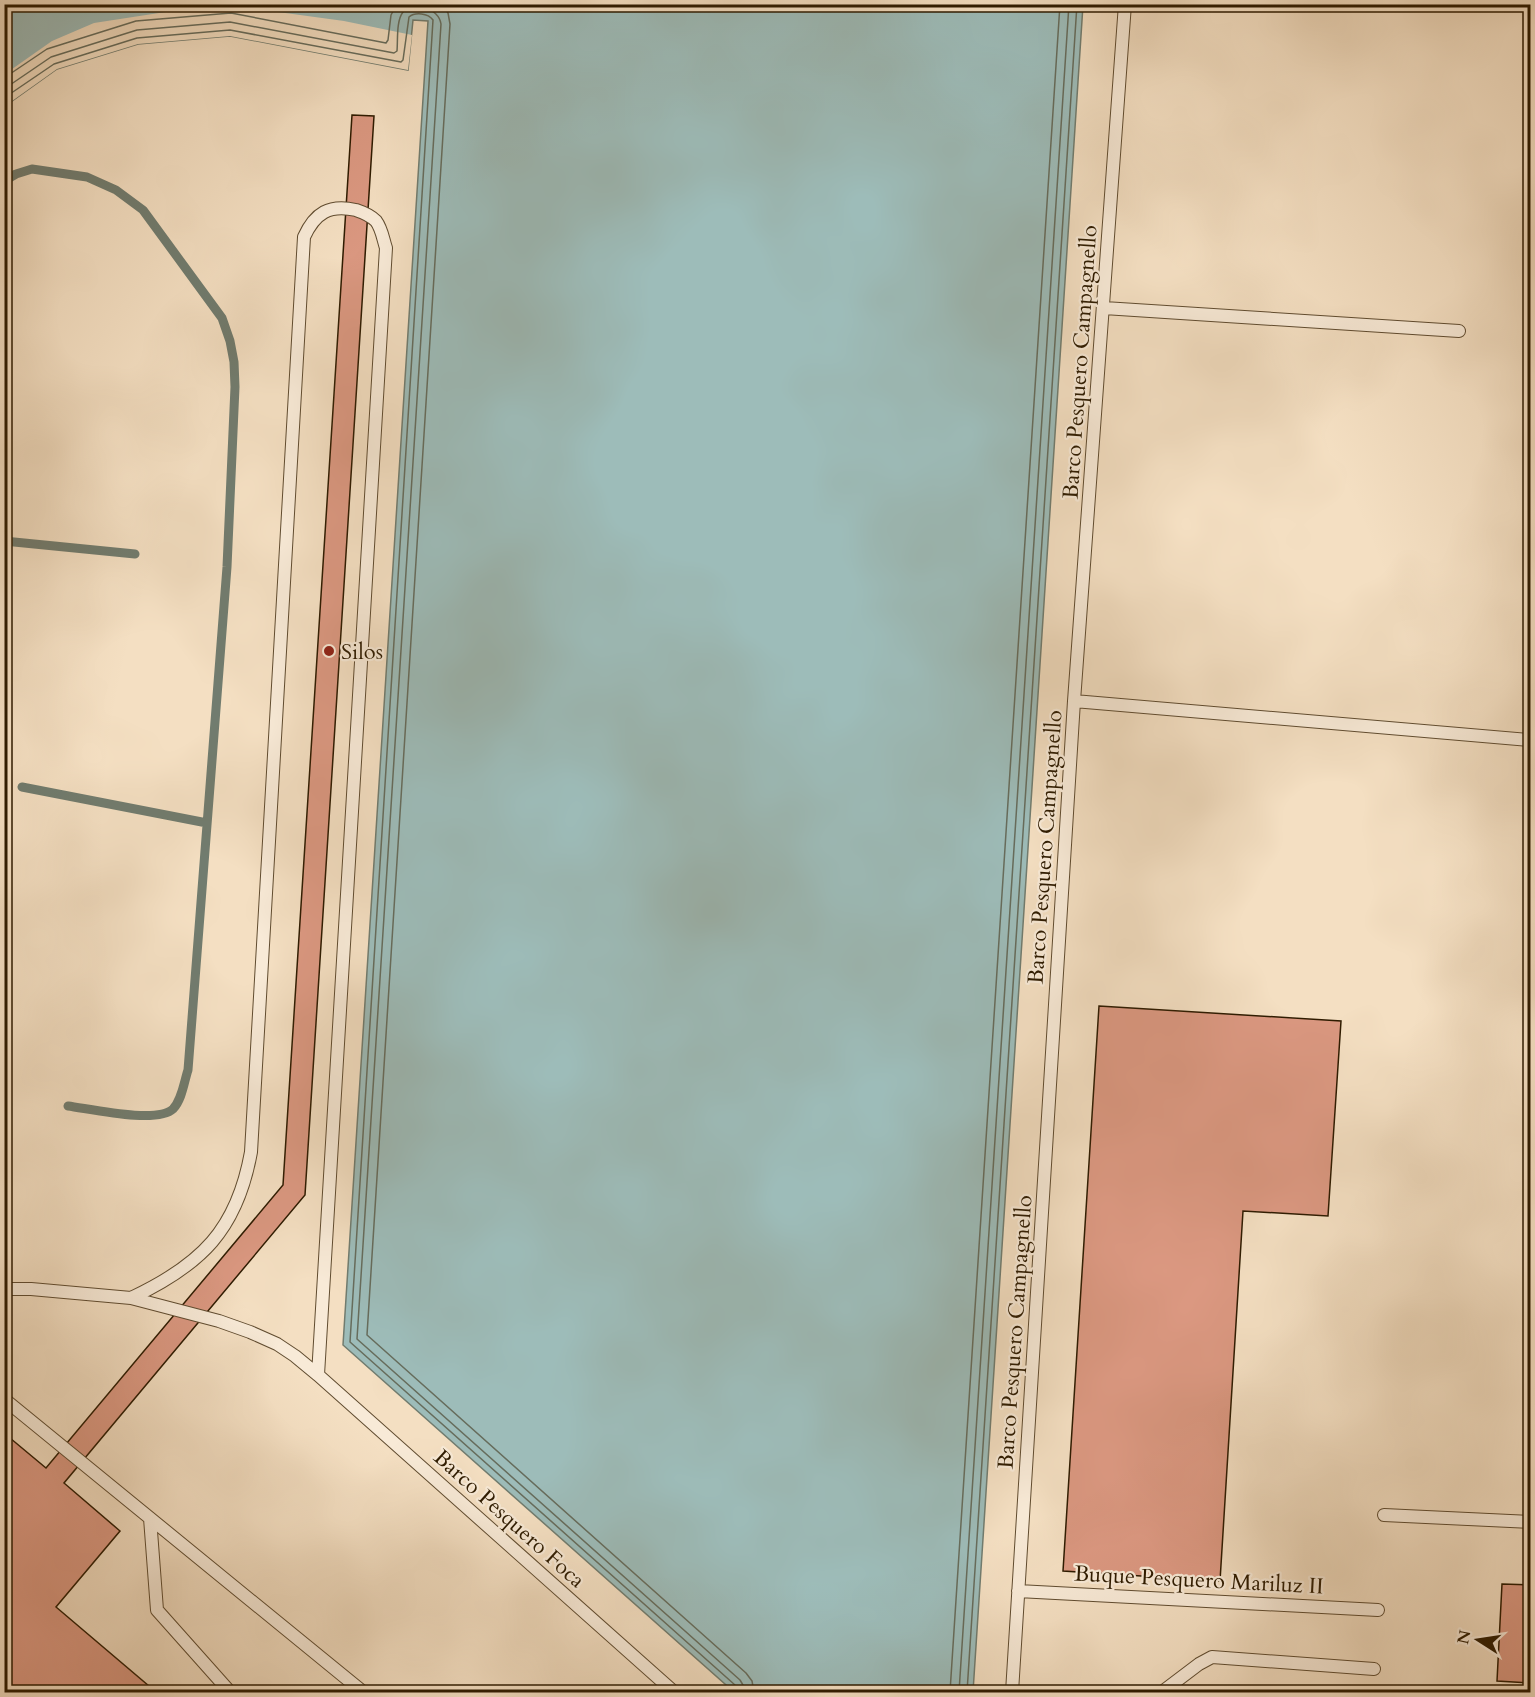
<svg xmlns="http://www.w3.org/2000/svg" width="1535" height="1697" font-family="Cardo,serif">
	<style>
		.water { fill: #9dbcb9; stroke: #717c6f; stroke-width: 1.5 }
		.pier { fill: #f4dfc2 }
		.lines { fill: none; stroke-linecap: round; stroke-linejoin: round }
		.shore { stroke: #666c5c; stroke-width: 1.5 }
		.stream { stroke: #717c6f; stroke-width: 9 }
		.building { fill: #db9881; stroke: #2e1b00; stroke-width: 1.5 }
		.service-casing { stroke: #604c30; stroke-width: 14 }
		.service { stroke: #f8ead7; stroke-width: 12 }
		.poi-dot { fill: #8f2418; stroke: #f8ead7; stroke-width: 2 }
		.labels { text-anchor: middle; stroke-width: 4.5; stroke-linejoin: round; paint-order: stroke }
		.street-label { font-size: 22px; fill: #2e1b00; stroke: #f8ead7 }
		.poi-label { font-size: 22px; fill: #2e1b00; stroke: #f8ead7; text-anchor: start }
	</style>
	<rect width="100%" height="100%" fill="#f4dfc2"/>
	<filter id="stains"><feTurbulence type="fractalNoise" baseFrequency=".00333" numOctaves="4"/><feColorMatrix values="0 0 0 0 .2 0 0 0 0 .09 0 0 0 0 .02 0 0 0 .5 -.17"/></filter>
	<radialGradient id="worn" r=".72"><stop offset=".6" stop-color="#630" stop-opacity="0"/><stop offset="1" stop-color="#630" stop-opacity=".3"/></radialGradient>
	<!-- water -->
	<path class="water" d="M5,5H1083L973,1692H734L343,1345L428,21L413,20L408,70L230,36L138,44L57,69L5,106Z"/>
	<!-- pier -->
	<path class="pier" d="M185,9H232L278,12L344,21L412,35L408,70L230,36L138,44L57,69L5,106V74L52,41L94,23Z"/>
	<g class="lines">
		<!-- shore -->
		<path class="shore" d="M442,4L448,13L450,24L367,1335L746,1673L752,1681L754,1692
			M4,78L47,49L136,21L231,13L386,43L388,40L391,15L397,4
			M4,89L51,57L137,30L230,22L394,53L397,51C398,40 396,21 403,12C413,0 439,8 441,24L357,1339L740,1680L743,1685L745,1692
			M4,98L54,64L137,38L230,30L401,62L403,60L409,17C415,12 428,13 433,20L350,1342L735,1685L737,1692
			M950,1692L1060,4
			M959,1692L1069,4
			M967,1692L1077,4"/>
		<!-- stream -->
		<path class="stream" d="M4,181L16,174L32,169L87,177L116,190L143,210L222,318L230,341L234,362L235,387L227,567L188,1070C184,1082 182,1100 173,1109C157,1124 91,1109 68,1106
			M4,541L135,554
			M22,787L207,823"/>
	</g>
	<!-- building -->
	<path class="building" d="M352,115L374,116L305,1195L64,1483L120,1531L56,1607L156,1692H4V1433L46,1468L283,1185Z
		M1099,1006L1341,1021L1328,1216L1243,1211L1220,1581L1063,1571Z
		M1502,1584L1530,1585V1683L1497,1681Z"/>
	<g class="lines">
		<!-- service casing -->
		<g class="service-casing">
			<path id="service" d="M1104,308L1459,331
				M1074,701L1530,740
				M4,1289H31L131,1298L219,1321L250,1332L277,1344L295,1356L318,1375L386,248C383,239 382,229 376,221C371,216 362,212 356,210C329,204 315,213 304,237L251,1152C237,1230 201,1265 131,1298
				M318,1375L674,1692
				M4,1399L363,1692
				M1384,1515L1530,1522
				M150,1518L157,1610L230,1692
				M1018,1591L1378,1610
				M1012,1692L1074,701L1125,4
				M1162,1692L1199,1664L1212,1657L1374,1669"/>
		</g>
		<!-- service -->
		<use href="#service" class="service"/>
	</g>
	<!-- markers -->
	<circle class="poi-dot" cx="329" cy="651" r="6"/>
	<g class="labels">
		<!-- street labels -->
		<g class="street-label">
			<text transform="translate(1079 362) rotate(-86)" y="8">Barco Pesquero Campagnello</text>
			<text transform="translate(1044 847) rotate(-86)" y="8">Barco Pesquero Campagnello</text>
			<text transform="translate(1014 1332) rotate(-86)" y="8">Barco Pesquero Campagnello</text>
			<text transform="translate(510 1518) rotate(42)" y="8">Barco Pesquero Foca</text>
			<text transform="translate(1199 1579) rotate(3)" y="8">Buque Pesquero Mariluz II</text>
		</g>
		<!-- poi labels -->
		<g class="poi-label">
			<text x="341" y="659">Silos</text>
		</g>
	</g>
	<!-- margin -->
	<rect width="1535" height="1697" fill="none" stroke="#f4dfc2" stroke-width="24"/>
	<rect x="6" y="6" width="1523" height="1685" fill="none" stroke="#2e1b00" stroke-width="3"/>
	<rect x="12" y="12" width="1511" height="1673" fill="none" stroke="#2e1b00" stroke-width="1.5"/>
	<!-- north arrow -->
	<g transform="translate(1478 1640) rotate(282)" stroke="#f8ead7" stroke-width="4.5" paint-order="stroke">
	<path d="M0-4.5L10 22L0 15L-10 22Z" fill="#2e1b00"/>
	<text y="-9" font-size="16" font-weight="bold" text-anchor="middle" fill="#2e1b00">N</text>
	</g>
	<rect width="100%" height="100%" filter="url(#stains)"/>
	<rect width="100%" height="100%" fill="url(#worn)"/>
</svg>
